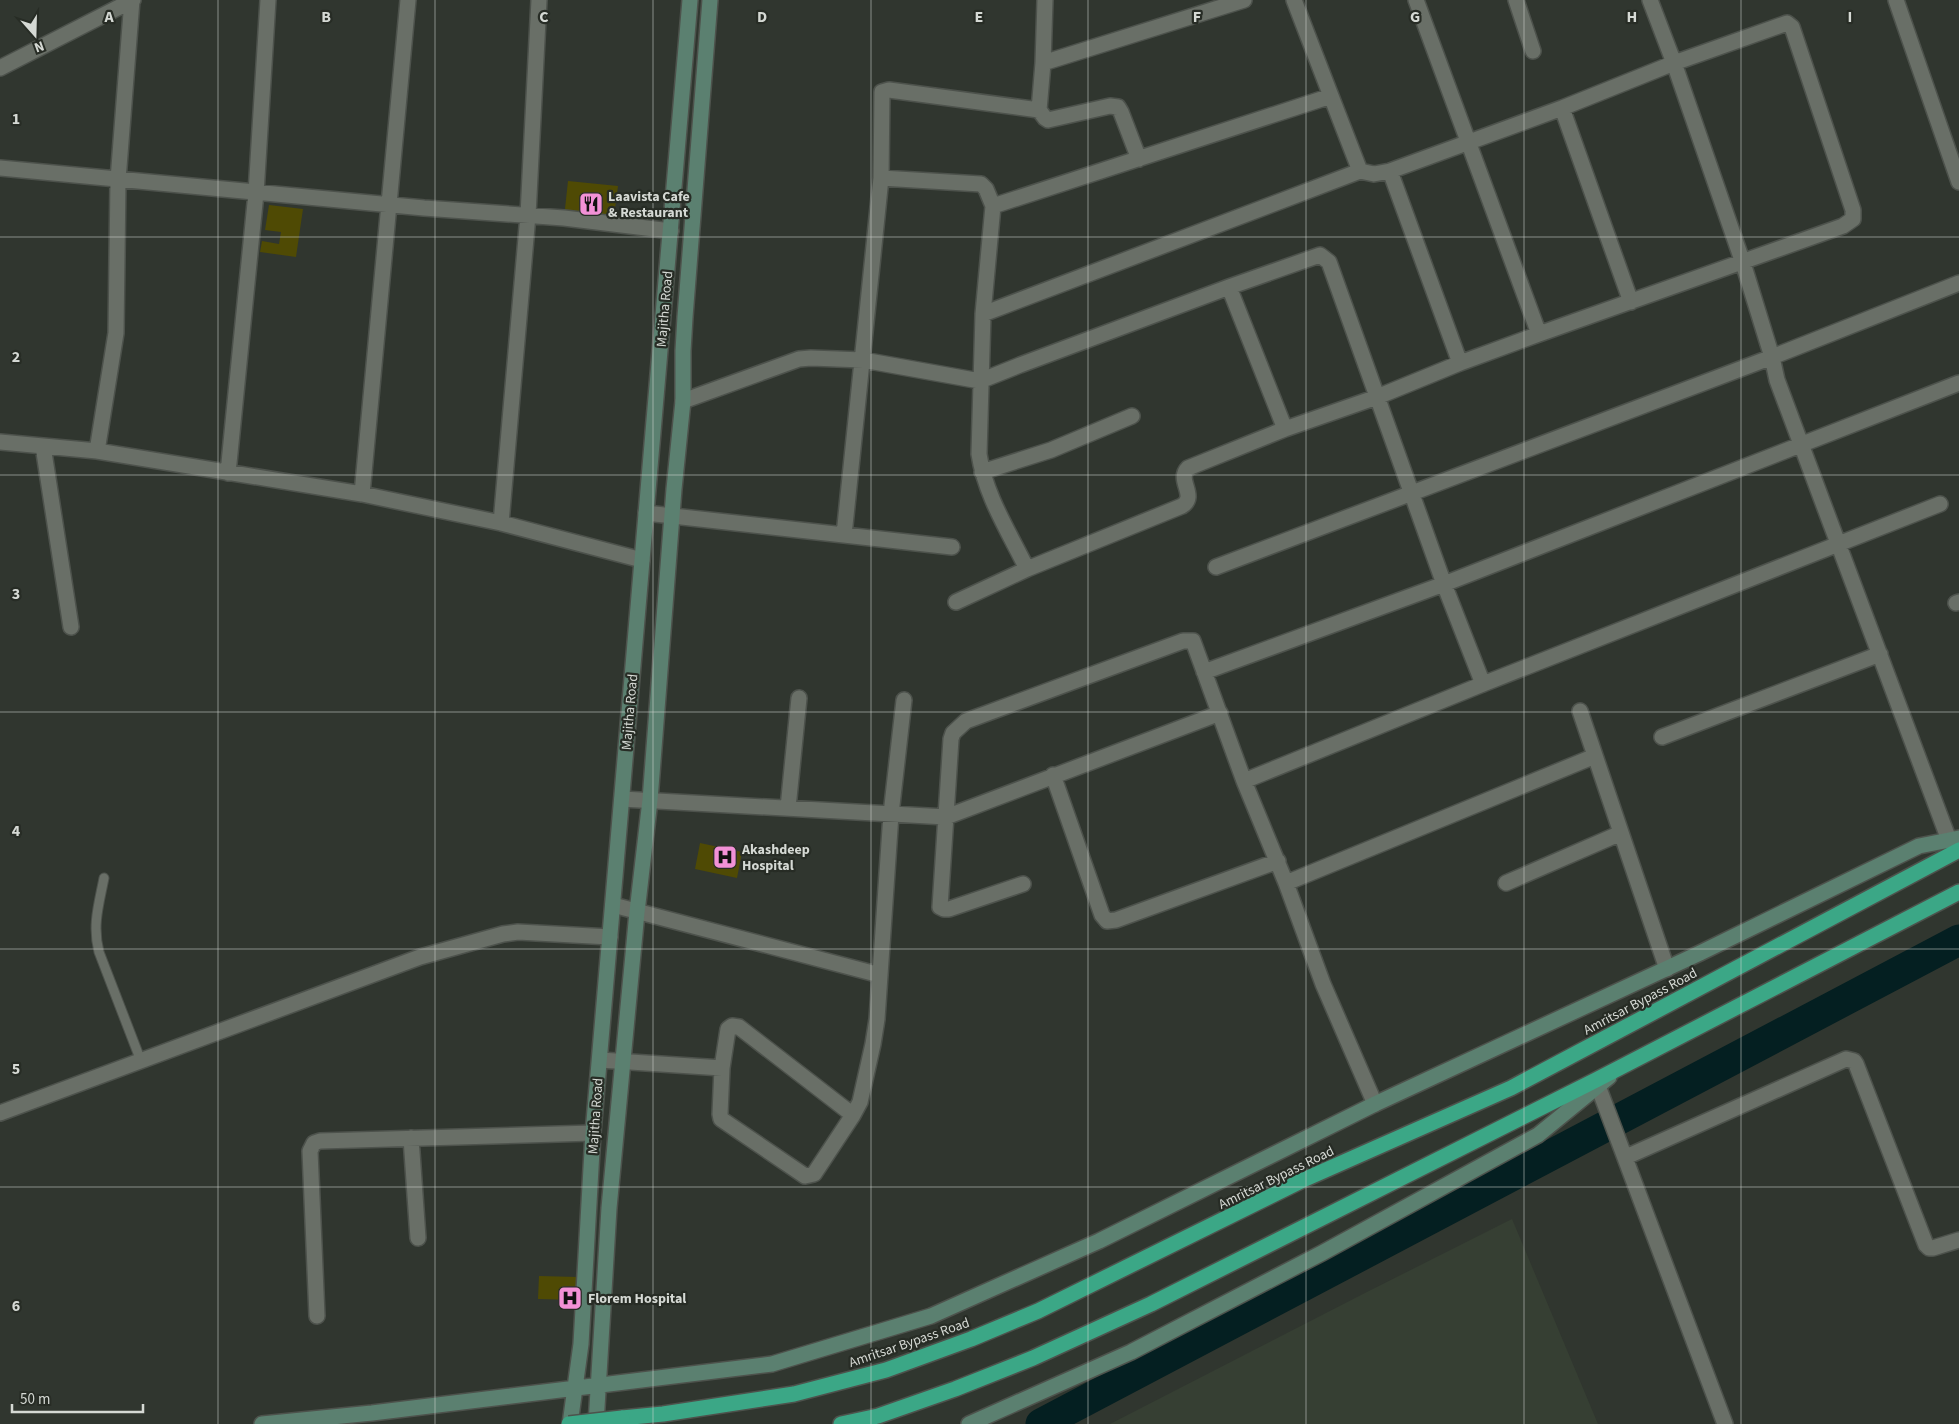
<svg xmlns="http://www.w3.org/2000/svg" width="1959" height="1424" font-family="'Source Sans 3',sans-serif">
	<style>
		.built { fill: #363f33 }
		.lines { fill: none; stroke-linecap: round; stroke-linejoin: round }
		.river { stroke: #041f21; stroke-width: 31 }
		.building { fill: #4f4a04 }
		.lane-casing { stroke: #4d524c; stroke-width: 11 }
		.street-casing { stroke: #4d524c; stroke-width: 18 }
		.secondary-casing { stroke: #4d524c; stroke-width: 18 }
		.highway-casing { stroke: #4d524c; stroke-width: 18 }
		.lane { stroke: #696f67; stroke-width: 9 }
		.street { stroke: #696f67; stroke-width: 15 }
		.secondary { stroke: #5b8070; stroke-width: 15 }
		.highway { stroke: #3ba786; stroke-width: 15 }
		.highway-bridge-casing { stroke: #4d524c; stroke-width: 18; stroke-linecap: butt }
		.highway-bridge { stroke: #3ba786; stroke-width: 15 }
		.grid { fill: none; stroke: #d5d9d4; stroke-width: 1; stroke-opacity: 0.55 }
		.labels { text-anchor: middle; stroke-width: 4.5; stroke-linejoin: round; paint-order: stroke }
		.poi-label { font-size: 14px; font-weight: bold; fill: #d5d9d4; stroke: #272c25; text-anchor: start }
		.street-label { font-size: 14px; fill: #d5d9d4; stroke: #272c25 }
		.grid-label { font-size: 16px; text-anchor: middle; font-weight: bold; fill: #d5d9d4; stroke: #272c25; stroke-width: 4.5; stroke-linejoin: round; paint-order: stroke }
	</style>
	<rect width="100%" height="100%" fill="#30362f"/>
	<!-- built -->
	<path class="built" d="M1512,1219L1598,1424H1110L1363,1294Z"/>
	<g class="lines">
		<!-- river -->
		<path class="river" d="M1041,1424L1959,940"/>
	</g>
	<!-- building -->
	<path class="building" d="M568,181L618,186L613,223L564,218Z
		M269,205L303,209L296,257L260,252L262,241L279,244L281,232L265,230Z
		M700,843L742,852L737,878L695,869Z
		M539,1276L578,1277L577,1300L538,1299Z"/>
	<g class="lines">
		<!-- lane casing -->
		<g class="lane-casing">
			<path id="lane" d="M104,878C99,904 92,925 99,952L141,1061"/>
		</g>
		<!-- street casing -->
		<g class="street-casing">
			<path id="street" d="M1416,0L1539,334
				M1516,0L1533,51
				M1650,0L1674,63L1743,263L1772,357L1777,380L1949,840
				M1896,0L1959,182
				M1043,63L1045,0
				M0,68L133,0
				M1562,108L1631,302
				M1039,110L1043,63L1244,0
				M0,168L424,208L564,218L671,231
				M1390,171L1460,363
				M993,206L986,189L981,184L881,178L882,92L889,90L1039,110L1045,118L1048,120L1110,106L1118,107L1121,112L1139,159
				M1229,287L1285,429
				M983,314L1360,171L1331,96
				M683,401L799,359L811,358L863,360L980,381L1020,365L1229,287L1320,255L1329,262L1444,584L1483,684
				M0,442L97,451L362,494L501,523L642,560
				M43,446L71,627
				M97,451L116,333L118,180L132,0
				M982,472L1051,450L1132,416
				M228,473L256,193L268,0
				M362,494L408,0
				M646,513L952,547
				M501,523L528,215L539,0
				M844,535L881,178
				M1216,567L1772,357L1959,283
				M1027,569C1009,532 985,495 979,454L983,314L993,206L1331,96L1294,0
				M956,602L1027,569L1182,506C1198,496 1176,480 1188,468L1285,429L1377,397L1460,363L1539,334L1843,226L1853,219V210L1792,27L1787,23L1674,63L1562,108L1390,171L1374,174L1360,171
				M1956,603L1959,602
				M1204,672L1444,584L1959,383
				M1580,711L1667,969
				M1662,737L1880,654
				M1053,775L1102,915L1107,921L1116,920L1278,861
				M1244,781L1483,684L1940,504
				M622,799L946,817L1220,713
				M788,808L799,698
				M1286,883L1595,756
				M1506,883L1621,833
				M1023,884L949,909H944L940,907L951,739L953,733L966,721L1183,641H1193L1244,781L1286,883L1323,984L1375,1104
				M880,975L891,814L904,700
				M600,1060L722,1068L728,1029L732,1026L739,1027L853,1115L860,1102L873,1044L877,1019L880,975L613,905
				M722,1068L720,1114L721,1119L805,1176L814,1174L853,1115
				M1598,1086L1725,1424
				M0,1113L420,957L503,934L518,932L610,937
				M411,1138L418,1238
				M1626,1157L1846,1059L1854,1061L1856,1064L1926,1245L1929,1248H1933L1959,1240
				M317,1316L310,1151L314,1143L320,1141L593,1133"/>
		</g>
		<!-- secondary casing -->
		<g class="secondary-casing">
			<path id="secondary" d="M262,1424L372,1413L772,1364L931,1316L1099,1241L1375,1104L1700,953L1919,846L1959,838
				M570,1424L581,1344L593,1133L690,0
				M596,1424L609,1208L637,912L650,800L674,489L683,401V351L685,317L710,0
				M969,1424L1131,1352L1322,1253L1538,1135L1609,1077"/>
		</g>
		<!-- highway casing -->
		<g class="highway-casing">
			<path id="highway" d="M622,1418L663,1414L794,1394L886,1370L971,1339L1038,1311L1303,1180L1511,1088L1959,850
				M841,1424L878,1416L955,1389L1033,1358L1151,1304L1596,1080L1959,892"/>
		</g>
		<!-- lane -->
		<use href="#lane" class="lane"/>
		<!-- street -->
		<use href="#street" class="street"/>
		<!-- secondary -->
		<use href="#secondary" class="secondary"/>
		<!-- highway -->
		<use href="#highway" class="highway"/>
		<!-- highway-bridge casing -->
		<g class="highway-bridge-casing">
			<path id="highway-bridge" d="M569,1424L622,1418"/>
		</g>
		<!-- highway-bridge -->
		<use href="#highway-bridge" class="highway-bridge"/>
	</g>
	<!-- grid -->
	<path class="grid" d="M218,0V1424M435,0V1424M653,0V1424M871,0V1424M1088,0V1424M1306,0V1424M1524,0V1424M1741,0V1424M0,237H1959M0,475H1959M0,712H1959M0,949H1959M0,1187H1959"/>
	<!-- icons -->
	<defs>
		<g id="restaurant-square" transform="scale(1.25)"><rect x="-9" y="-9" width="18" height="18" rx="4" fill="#f291d6" stroke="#272c25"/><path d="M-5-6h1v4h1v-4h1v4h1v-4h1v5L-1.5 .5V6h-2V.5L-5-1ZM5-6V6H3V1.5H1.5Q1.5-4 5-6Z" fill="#111"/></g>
		<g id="hospital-square" transform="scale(1.25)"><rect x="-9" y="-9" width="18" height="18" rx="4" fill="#f291d6" stroke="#272c25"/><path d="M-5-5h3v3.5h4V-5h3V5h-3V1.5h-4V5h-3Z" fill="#111"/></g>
	</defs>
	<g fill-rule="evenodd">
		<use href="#restaurant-square" x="591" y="204"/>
		<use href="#hospital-square" x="725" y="857"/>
		<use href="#hospital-square" x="570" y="1298"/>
	</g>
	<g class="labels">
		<!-- poi labels -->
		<g class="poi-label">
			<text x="608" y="201">Laavista Cafe<tspan x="608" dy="16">&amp; Restaurant</tspan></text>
			<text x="742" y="854">Akashdeep<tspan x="742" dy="16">Hospital</tspan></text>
			<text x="588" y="1303">Florem Hospital</text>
		</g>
		<!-- street labels -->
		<g class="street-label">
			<text transform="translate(664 309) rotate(-85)" y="5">Majitha Road</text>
			<text transform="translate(629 712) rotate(-85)" y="5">Majitha Road</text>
			<text transform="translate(1640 1001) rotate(-28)" y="5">Amritsar Bypass Road</text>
			<text transform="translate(595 1116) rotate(-86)" y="5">Majitha Road</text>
			<text transform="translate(1276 1177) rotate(-26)" y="5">Amritsar Bypass Road</text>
			<text transform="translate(909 1342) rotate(-19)" y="5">Amritsar Bypass Road</text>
		</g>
	</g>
	<g class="grid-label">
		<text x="109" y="22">A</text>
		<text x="326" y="22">B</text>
		<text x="544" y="22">C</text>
		<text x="762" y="22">D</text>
		<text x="979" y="22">E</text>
		<text x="1197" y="22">F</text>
		<text x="1415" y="22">G</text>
		<text x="1632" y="22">H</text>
		<text x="1850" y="22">I</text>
		<text x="16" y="124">1</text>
		<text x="16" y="362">2</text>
		<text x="16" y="599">3</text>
		<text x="16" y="836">4</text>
		<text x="16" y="1074">5</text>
		<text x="16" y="1311">6</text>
	</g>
	<!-- north arrow -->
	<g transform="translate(35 35) rotate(160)" stroke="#272c25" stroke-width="4" paint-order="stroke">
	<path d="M0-4L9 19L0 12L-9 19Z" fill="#d5d9d4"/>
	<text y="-8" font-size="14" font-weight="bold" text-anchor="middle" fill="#d5d9d4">N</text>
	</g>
	<!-- scale -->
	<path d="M12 1404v8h131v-8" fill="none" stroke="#d5d9d4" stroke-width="2.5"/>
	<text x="20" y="1404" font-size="15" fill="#d5d9d4" stroke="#272c25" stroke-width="4" paint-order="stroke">50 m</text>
</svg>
